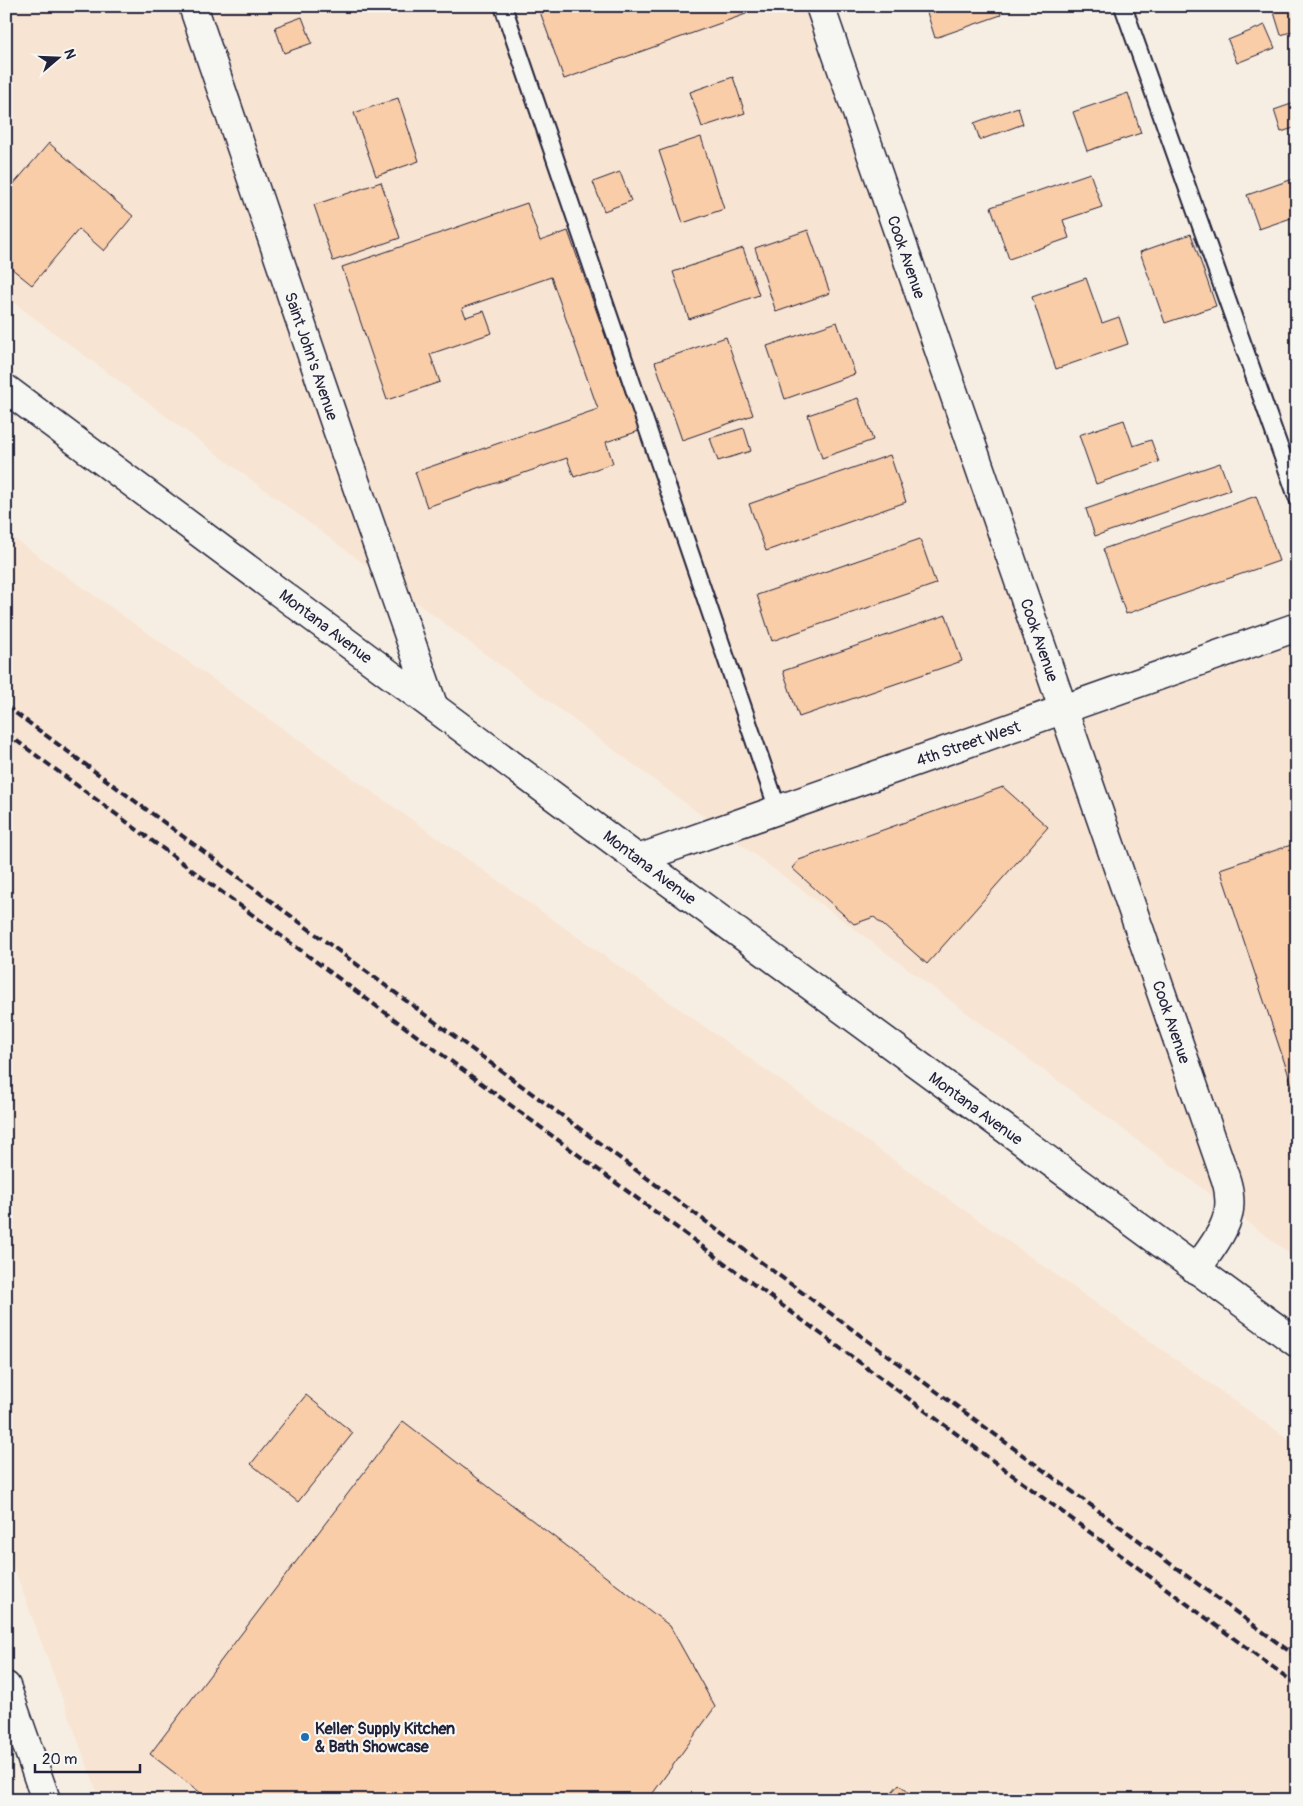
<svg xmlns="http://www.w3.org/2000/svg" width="1303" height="1806" font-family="Pangolin,sans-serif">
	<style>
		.built { fill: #f8e4d2 }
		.building { fill: #facda9; stroke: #22223b }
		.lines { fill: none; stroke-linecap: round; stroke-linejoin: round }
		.lane-casing { stroke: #22223b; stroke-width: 20 }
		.street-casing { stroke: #22223b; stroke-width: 31 }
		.secondary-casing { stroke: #22223b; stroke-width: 31 }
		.primary-casing { stroke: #22223b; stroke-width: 31 }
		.lane { stroke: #f6f6f2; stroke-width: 16 }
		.street { stroke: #f6f6f2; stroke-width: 28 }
		.secondary { stroke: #f6f6f2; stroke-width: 28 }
		.primary { stroke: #f6f6f2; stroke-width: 28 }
		.rail { stroke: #22223b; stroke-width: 4; stroke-dasharray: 8 4; stroke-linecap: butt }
		.poi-dot { fill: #1f6fb2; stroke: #f6f6f2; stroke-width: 2 }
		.labels { text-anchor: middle; stroke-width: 4.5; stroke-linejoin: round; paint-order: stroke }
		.street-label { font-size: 16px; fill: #22223b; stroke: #f6f6f2 }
		.poi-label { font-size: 16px; font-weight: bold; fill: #22223b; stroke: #f6f6f2; text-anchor: start }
	</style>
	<rect width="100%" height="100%" fill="#f7eee3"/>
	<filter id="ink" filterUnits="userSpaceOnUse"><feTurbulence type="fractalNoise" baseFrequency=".02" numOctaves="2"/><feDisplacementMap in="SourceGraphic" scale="10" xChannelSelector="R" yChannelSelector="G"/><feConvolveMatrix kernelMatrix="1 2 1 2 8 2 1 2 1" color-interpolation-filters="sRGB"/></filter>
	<g filter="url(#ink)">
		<!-- built -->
		<path class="built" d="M6,6H820L1064,709L1297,627V1259L6,297Z
			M6,533L1297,1445V1800H100L6,1547Z"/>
		<!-- building -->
		<path class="building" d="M538,6H744L746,14L564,79Z
			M925,6H998L1001,15L935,38Z
			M1272,6H1297V30L1281,35Z
			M302,17L312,43L284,53L275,27Z
			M1265,25L1275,48L1237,63L1228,40Z
			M733,77L745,113L702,127L690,92Z
			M1128,93L1141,133L1087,151L1073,112Z
			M398,98L419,161L376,176L354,113Z
			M1297,102V127L1281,132L1274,110Z
			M1018,107L1023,124L980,140L974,123Z
			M701,137L724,209L683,223L659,151Z
			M49,143L133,216L104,251L79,229L32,285L6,264V193Z
			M620,172L631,201L604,211L593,182Z
			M1090,173L1102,207L1063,220L1069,238L1009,259L991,207Z
			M1296,178L1297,216L1259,229L1247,195Z
			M381,182L400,238L333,261L314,205Z
			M527,203L540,241L568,231L639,431L606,442L613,463L574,477L567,458L427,507L415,472L598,409L551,277L462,308L466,317L484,311L492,333L430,354L440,382L387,400L342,267Z
			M808,230L830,293L776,312L755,248Z
			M1191,234L1216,306L1165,323L1140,252Z
			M743,248L759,295L689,319L673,272Z
			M1086,278L1102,323L1119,317L1128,344L1056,369L1032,297Z
			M837,322L855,374L785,399L767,346Z
			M726,337L753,415L682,440L655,362Z
			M858,398L873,440L822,458L808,415Z
			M1124,420L1133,446L1151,440L1159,462L1096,484L1079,435Z
			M744,428L751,451L718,461L710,438Z
			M890,455L906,502L766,551L749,504Z
			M1220,463L1230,490L1095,536L1086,509Z
			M1256,496L1279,561L1126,614L1103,549Z
			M920,539L936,584L772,641L757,595Z
			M946,615L962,661L799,717L783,671Z
			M1003,787L1048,827L927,964L874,917L854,924L792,868L799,860Z
			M1297,843V1100L1220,869Z
			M306,1395L353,1433L298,1502L251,1464Z
			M403,1421L670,1626L715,1707L648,1800H210L150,1754Z
			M899,1784L917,1800H885Z"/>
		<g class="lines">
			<!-- lane casing -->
			<g class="lane-casing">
				<path id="lane" d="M503,6L778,810
					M1123,6L1297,497"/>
			</g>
			<!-- street casing -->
			<g class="street-casing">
				<path id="street" d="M193,6L337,429L433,705
					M820,6L1225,1177C1227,1183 1229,1189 1229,1196C1233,1224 1211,1248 1196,1270
					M638,859L1297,627"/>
			</g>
			<!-- secondary casing -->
			<g class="secondary-casing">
				<path id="secondary" d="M6,1686L46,1800"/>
			</g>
			<!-- primary casing -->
			<g class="primary-casing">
				<path id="primary" d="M6,389L638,859L1297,1343"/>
			</g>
			<!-- lane -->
			<use href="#lane" class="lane"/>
			<!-- street -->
			<use href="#street" class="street"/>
			<!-- secondary -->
			<use href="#secondary" class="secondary"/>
			<!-- primary -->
			<use href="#primary" class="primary"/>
			<!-- rail -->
			<path class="rail" d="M6,706L1297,1657
				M6,733L1297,1685"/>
		</g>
	</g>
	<!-- markers -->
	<circle class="poi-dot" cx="305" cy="1737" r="5"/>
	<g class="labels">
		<!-- street labels -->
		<g class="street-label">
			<text transform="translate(907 257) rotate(71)" y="6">Cook Avenue</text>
			<text transform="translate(312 356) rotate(71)" y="6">Saint John's Avenue</text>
			<text transform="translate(326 626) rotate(37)" y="6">Montana Avenue</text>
			<text transform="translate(1040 640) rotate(71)" y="6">Cook Avenue</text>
			<text transform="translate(968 743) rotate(-19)" y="6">4th Street West</text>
			<text transform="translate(650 867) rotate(37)" y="6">Montana Avenue</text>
			<text transform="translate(1172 1022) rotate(71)" y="6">Cook Avenue</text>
			<text transform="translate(976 1108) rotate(36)" y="6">Montana Avenue</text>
		</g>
		<!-- poi labels -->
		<g class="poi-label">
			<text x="315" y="1734">Keller Supply Kitchen<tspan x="315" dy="18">&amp; Bath Showcase</tspan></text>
		</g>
	</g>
	<!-- margin -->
	<rect width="1303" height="1806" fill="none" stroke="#f6f6f2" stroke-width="25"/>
	<rect x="12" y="12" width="1278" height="1781" fill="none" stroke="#22223b" stroke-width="2" filter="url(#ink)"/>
	<!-- north arrow -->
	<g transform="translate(58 58) rotate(71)" stroke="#f6f6f2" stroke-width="4" paint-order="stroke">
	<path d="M0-4L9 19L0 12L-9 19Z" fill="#22223b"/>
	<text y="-8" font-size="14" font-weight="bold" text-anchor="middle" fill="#22223b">N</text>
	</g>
	<!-- scale -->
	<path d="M35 1764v8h105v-8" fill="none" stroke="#22223b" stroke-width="2.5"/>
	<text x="42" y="1764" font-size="15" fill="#22223b" stroke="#f6f6f2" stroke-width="4" paint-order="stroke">20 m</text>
</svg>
